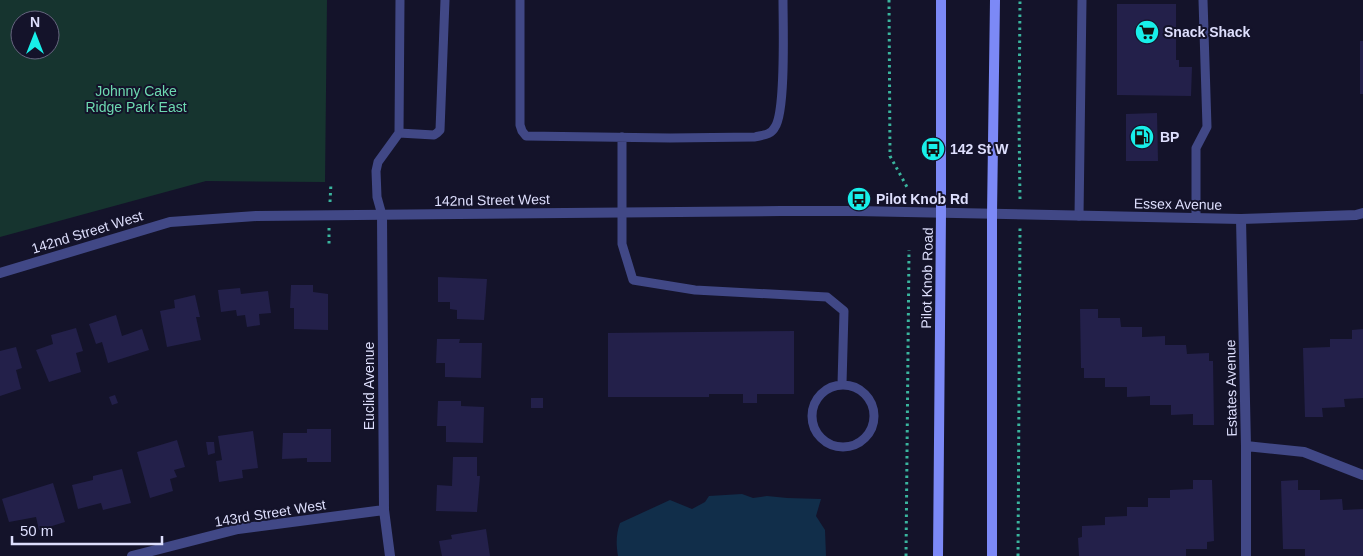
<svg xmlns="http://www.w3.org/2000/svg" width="1363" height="556" font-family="Helvetica,sans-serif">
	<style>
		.green { fill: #16342f; fill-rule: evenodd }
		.water { fill: #112e4a }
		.building { fill: #23204a }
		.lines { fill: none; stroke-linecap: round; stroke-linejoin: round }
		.path { stroke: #3ab59e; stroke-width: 3; stroke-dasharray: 2.5 4; stroke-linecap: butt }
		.service { stroke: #414886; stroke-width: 9 }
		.minor { stroke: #414886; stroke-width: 10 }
		.tertiary { stroke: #414886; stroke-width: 10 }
		.secondary { stroke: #7c89f6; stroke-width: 10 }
		.labels { text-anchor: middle; stroke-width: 4; stroke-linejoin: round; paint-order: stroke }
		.poi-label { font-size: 14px; font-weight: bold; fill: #dedffd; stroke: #14132a; text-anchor: start }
		.park-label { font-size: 14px; fill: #6dd9b0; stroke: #14132a }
		.street-label { font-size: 14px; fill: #dedffd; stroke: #14132a }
	</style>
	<rect width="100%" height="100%" fill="#14132a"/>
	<!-- green -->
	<path class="green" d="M0,0H327L325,182L206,181L0,237ZM20,20H50V50H20Z"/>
	<!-- water -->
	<path class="water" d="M742,494L753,498L767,496L787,498L821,499L816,516L825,530L826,556H618C616,544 616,534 620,523L670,500L692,509L705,502L709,496Z"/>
	<!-- building -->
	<path class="building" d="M1117,4H1176V60H1179V67H1192L1191,96L1117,95Z
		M1360,41H1363V94H1360Z
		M1157,113L1158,161H1126V114Z
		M438,277L487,279L484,320L457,319V310L450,309V302H438Z
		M291,285H313V292L328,294V330L294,329V308H290Z
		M240,288L241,294L268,291L271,313L259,314L260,325L247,327L245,315L237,316L236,310L221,312L218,290Z
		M195,295L200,317H196L201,340L167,347L160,311L175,308L174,300Z
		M1080,309H1098V318H1120L1121,327H1142V337L1165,336V345H1186L1187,354L1209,353V361H1213L1214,425H1193V414L1171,415V405H1150V396L1127,397V387H1105V378H1084V368H1081Z
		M116,315L122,336L142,329L149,350L108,363L102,342L96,344L89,324Z
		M76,328L83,351L76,353L81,372L49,382L36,350L53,344L51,335Z
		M1363,329V398L1344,399L1345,407L1322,408L1323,417H1305L1303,348L1330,347V339H1352V330Z
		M794,331V394H757V403H743V394H709V397H608V333Z
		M437,339H460L459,343H482L481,378L445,377V363H436Z
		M16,347L22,368L16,370L21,389L0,396V351Z
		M115,395L118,403L112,405L109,397Z
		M531,398H543V408H531Z
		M438,401H461V406L484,407L483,443L446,442V426H437Z
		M307,429H331V462H307V458L282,459L283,433H307Z
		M253,431L258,468L242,470L243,478L219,482L216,461L222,460L218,436Z
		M177,440L185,467L174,470L177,477L170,479L173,491L150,498L137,452Z
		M206,442H214L215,453L208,455Z
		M453,457H477V476H480L477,512L436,511L437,485L452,486Z
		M122,469L131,503L103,510L101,503L78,509L72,485L93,480V476Z
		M1193,480H1212L1214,541L1207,542V549H1186V556H1079L1078,538L1082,537V526L1105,525V517L1127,516V507H1148V498H1170V490L1193,489Z
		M1298,480V490H1320V500L1342,499L1343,510L1363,509V556H1305V549H1283L1281,481Z
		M53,483L65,522L39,530L36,517L9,522L2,499Z
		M486,529L490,556H442L439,541L452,539L451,535Z"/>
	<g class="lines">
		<!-- path -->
		<path class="path" d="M889,0L890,156L907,187
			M1020,199L1019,123L1020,0
			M330,202L331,183
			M329,228V246
			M906,556L909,250
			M1018,556L1020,228"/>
		<!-- service -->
		<path class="service" d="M520,0V125L522,131L526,136L670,138L755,137C763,135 771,135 775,127C786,111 783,24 783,0
			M399,133L434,135L437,133L440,130L445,0
			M622,137V244L633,280L695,290L827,297L844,311L842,384
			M382,215L377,197L376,171L378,162L399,133L400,0
			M1079,216L1082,0
			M1196,218V148L1207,127L1203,0
			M812 416a31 31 0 1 1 62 0a31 31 0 1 1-62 0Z"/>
		<!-- minor -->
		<path class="minor" d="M382,215L384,510L390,556
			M1241,219L1246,446V556
			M1246,446L1304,452L1363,475
			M132,556L238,529L384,510"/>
		<!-- tertiary -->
		<path class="tertiary" d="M0,273L170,222L256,216L781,211H856L1241,219L1356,215L1363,213"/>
		<!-- secondary -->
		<path class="secondary" d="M938,556L941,213V0
			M992,556V214L995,0"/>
	</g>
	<!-- icons -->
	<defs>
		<g id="supermarket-disc" transform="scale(1.25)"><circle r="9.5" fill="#18efe9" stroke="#14132a"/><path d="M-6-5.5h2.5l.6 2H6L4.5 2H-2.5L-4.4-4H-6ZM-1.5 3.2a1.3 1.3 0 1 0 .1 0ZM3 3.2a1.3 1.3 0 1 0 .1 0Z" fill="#111"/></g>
		<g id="fuel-disc" transform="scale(1.25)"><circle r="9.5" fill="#18efe9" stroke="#14132a"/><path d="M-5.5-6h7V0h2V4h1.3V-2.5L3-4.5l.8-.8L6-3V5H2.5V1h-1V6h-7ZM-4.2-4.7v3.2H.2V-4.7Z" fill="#111"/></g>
		<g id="bus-disc" transform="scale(1.25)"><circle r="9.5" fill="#18efe9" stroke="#14132a"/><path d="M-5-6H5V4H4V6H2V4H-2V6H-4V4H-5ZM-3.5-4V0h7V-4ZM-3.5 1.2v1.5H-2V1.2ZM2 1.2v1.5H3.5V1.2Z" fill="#111"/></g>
	</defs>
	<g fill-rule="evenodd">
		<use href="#supermarket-disc" x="1147" y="32"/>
		<use href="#fuel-disc" x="1142" y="137"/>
		<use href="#bus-disc" x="933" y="149"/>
		<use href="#bus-disc" x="859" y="199"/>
	</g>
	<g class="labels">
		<!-- poi labels -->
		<g class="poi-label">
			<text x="1164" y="37">Snack Shack</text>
			<text x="1160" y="142">BP</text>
			<text x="950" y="154">142 St W</text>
			<text x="876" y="204">Pilot Knob Rd</text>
		</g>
		<!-- park labels -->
		<g class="park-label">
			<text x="136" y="96">Johnny Cake<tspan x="136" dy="16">Ridge Park East</tspan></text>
		</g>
		<!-- street labels -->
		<g class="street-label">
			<text transform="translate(492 200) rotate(-1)" y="5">142nd Street West</text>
			<text transform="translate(1178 204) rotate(1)" y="5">Essex Avenue</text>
			<text transform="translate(87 232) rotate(-17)" y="5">142nd Street West</text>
			<text transform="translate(927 278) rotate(-89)" y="5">Pilot Knob Road</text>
			<text transform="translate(369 386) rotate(-90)" y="5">Euclid Avenue</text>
			<text transform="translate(1231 388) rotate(-91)" y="5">Estates Avenue</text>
			<text transform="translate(270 513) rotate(-9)" y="5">143rd Street West</text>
		</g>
	</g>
	<!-- north arrow -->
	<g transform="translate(35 35)"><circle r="24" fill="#14132a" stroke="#65657e"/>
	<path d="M0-4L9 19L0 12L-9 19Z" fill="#18efe9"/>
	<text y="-8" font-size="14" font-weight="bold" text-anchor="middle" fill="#dedffd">N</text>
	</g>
	<!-- scale -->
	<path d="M12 536v8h150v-8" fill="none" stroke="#dedffd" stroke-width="2.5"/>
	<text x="20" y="536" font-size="15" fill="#dedffd" stroke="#14132a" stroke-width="4" paint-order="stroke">50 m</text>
</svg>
